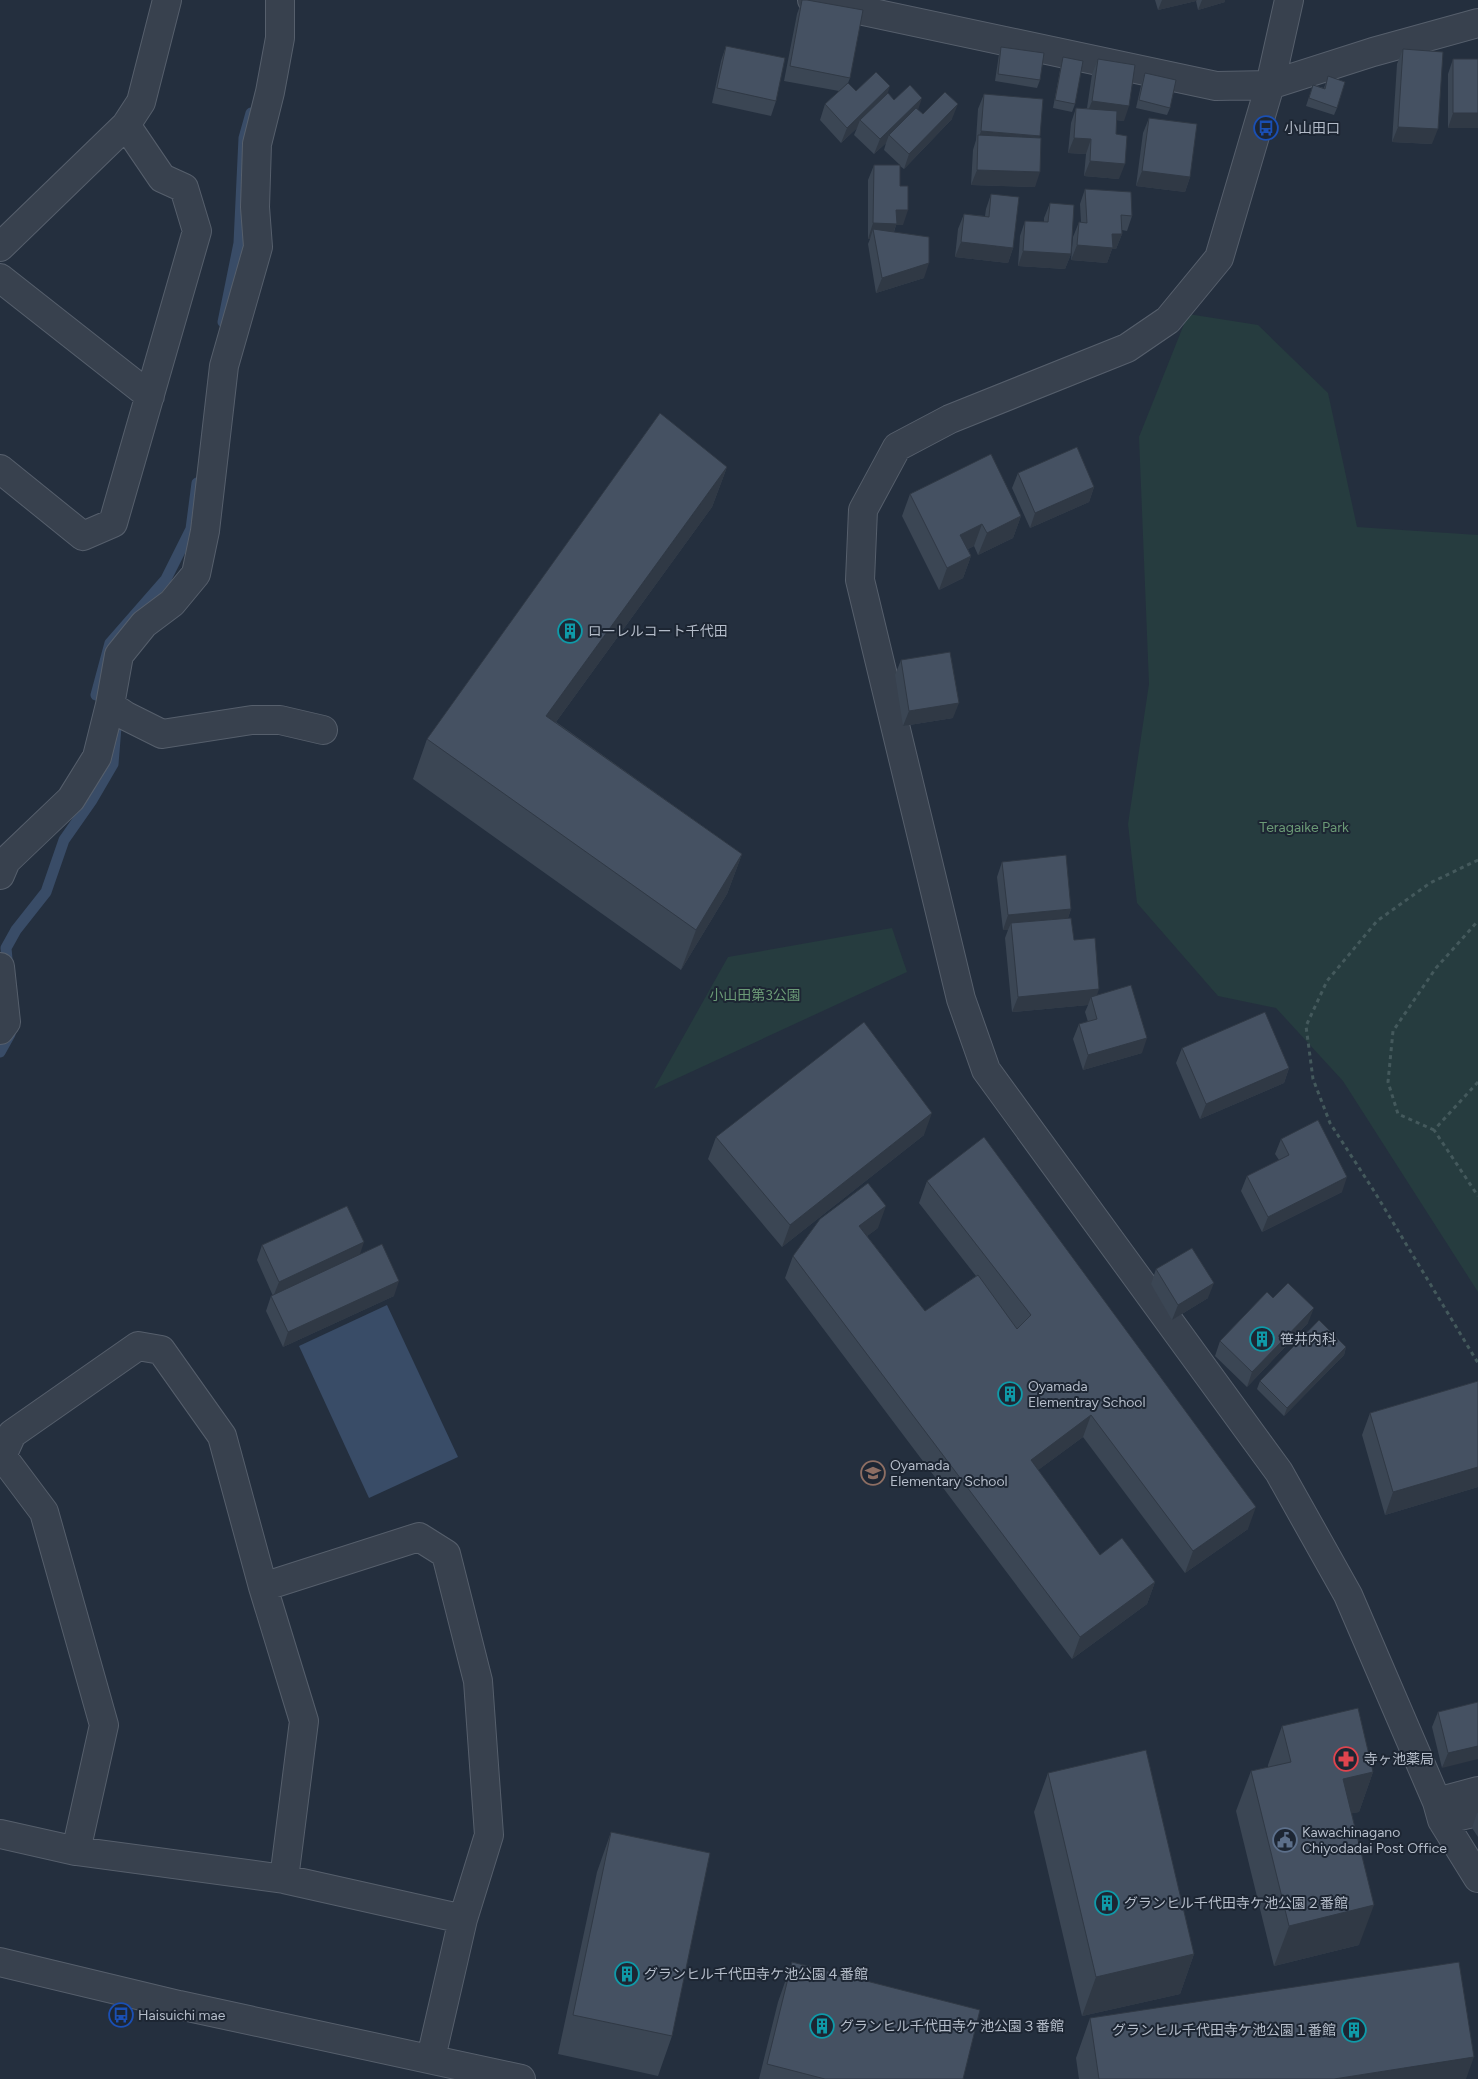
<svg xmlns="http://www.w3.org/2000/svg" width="1478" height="2079" font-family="Figtree,'Noto Sans JP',sans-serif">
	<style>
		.green { fill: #263c3f }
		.water { fill: #394c67 }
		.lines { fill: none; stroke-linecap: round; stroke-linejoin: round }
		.stream { stroke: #394c67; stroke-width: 11 }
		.minor-casing { stroke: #565f6c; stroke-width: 30 }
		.path { stroke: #44595c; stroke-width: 3; stroke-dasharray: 4 4; stroke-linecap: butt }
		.minor { stroke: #38414e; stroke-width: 28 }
		.wall { fill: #3b4654 }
		.shaded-wall { fill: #303945 }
		.building { fill: #455162; stroke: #303945 }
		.labels { text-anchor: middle; stroke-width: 4; stroke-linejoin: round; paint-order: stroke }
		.poi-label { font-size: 14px; fill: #b4bcc9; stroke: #1d2633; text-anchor: start }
		.park-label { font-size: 14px; fill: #6b9a76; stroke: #1d2633 }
	</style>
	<rect width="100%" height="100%" fill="#242f3e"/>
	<!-- green -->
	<path class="green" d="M1188,314L1258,325L1328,393L1357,527L1478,535V1292L1343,1081L1276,1008L1218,996L1137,903L1128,824L1149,684L1139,437Z
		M892,928L907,972L654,1089L728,957Z"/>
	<!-- water -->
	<path class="water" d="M387,1305L458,1457L369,1498L299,1346Z"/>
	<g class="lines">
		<!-- stream -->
		<path class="stream" d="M223,322L239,243L244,138L251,113
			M96,695L110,643L166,579L191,529L197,483
			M8,970L6,948L16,930L46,892L64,840L92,800L113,764L116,727
			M0,1052L10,1034V1029"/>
		<!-- minor casing -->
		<g class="minor-casing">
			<path id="minor" d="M812,0L1216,86L1270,85L1373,52L1478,23
				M1289,0L1270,85L1219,258L1168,320L1127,348L950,419L897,447L863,510L860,580L961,999L986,1070L1279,1472L1348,1595L1437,1802L1442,1820L1478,1878
				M0,247L126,125L141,102L167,0
				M0,278L150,396
				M0,469L83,536L113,523L197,231L184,188L162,178L126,125
				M110,705L126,716L162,734L252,720H280L323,730
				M0,875L6,861L71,799L97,757L110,705L119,655L144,624L172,603L196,574L205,531L224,366L258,247L255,207L257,144L270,92L280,38V0
				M0,967L6,1022L0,1030
				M263,1587L419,1537L446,1554L478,1681L489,1835L463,1919L431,2058
				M1437,1802L1478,1791
				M1442,1820L1478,1812
				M0,1834L76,1851L284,1879L463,1919
				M76,1851L104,1725L44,1512L2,1456L12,1434L138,1346L161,1350L222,1436L263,1587L304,1721L284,1879
				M0,1962L179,2005L521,2079"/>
		</g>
		<!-- path -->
		<path class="path" d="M1478,860L1430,883L1377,921L1327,981L1306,1026L1313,1079L1330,1123L1374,1191L1478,1363
			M1478,1082L1434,1130L1478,1196
			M1434,1130L1398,1114L1388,1082L1393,1031L1436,968L1478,921"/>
		<!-- minor -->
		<use href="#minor" class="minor"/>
	</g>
	<!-- wall -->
	<path class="wall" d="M802,0L850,78L848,83L856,91L888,93L894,100L918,110L923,114L952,119L904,169L900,166V186L903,225H896L894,232L924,278L876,293L868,244L870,239H868V180L874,165H900L884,150L886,143L874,154L854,135L857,128L841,143L820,120L825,104L839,91L784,81L797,14Z
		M1155,0H1225V2L1198,10L1196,1L1158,10Z
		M726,46L776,101L771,116L712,103L721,61Z
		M1001,47L1040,80L1037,88L995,81L999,54Z
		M1403,49L1432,144L1392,142L1397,64Z
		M1063,57L1075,104L1072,112L1053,108L1061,65Z
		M1098,59L1124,121L1116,120V134L1119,179L1084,176L1086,154L1068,153L1071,123L1076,108H1087L1092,74Z
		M1453,59H1478V128H1448V74Z
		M1145,73L1170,108L1167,115L1136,108L1142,81Z
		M1328,76L1337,108L1334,115L1306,106L1313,85L1324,88Z
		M984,94L1040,138L1035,187L971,185L973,150L976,140L978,109Z
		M1149,118L1190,177L1185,192L1136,186L1143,133Z
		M1085,189L1132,216L1127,231L1122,230V234L1116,249H1112L1107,263L1071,260L1073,237L1079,222H1081L1080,204Z
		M991,194L1013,248L1008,263L955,257L958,229L964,214L985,216L986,209Z
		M1050,203L1071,254L1065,269L1018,266L1020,236L1025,221L1044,222V218Z
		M727,467L712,507L556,722L742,854L727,894L681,970L413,779L427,739Z
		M1018,473L1094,487L1089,502L1030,528L1012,488Z
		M910,494L1021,516L1013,538L978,555L974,546L968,549L971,556L963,578L939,590L902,516Z
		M901,660L953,718L903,726L895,675Z
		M1002,862L1071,909L1068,918L1074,940L1097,995L1142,1053L1083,1070L1073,1039L1079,1024L1088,1022L1085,1012L1088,1005L1012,1012L1005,938L1008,930H1003L997,877Z
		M1182,1048L1289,1068L1284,1083L1200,1119L1176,1063Z
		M924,1135L782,1247L708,1159L716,1137Z
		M1281,1139L1342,1192L1262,1232L1241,1191L1247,1176L1279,1160L1275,1154Z
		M927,1181L1248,1529L1185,1573L1083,1437L1038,1470L1100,1555L1155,1582L1147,1604L1072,1659L785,1278L793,1256L878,1228L867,1236L925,1311L976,1276L919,1203Z
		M262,1245L360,1255L394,1296L283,1347L266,1311L271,1296H273L257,1260Z
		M1156,1269L1208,1298L1172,1320L1151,1284Z
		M1273,1298L1308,1323L1247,1387L1215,1356L1220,1341Z
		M1346,1347L1344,1355L1284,1416L1257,1389L1260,1381Z
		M1478,1381V1487L1385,1515L1362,1435L1370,1413Z
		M1478,1702L1442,1768L1432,1727L1438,1712Z
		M1282,1726L1373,1772L1359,1812L1352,1813L1359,1945L1274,1966L1236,1811L1251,1771L1268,1767V1765Z
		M1048,1773L1194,1954L1180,1994L1082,2016L1034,1812Z
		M1477,1813H1478V1837L1472,1828Z
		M611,1832L672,2036L658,2076L558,2054L597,1872Z
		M792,1962L963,2079H759L778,2002Z
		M1090,2018L1466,2079H1079L1076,2058Z"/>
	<!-- shaded-wall -->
	<path class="shaded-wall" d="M1162,0H1197L1196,1L1158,10Z
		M1202,0H1225V2L1198,10Z
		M890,86L885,101L860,120L857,128L841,143L847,128Z
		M922,98L917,113L889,135L886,143L874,154L880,139Z
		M1092,101L1129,106L1124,121L1086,116Z
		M958,104L952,119L904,169L909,154Z
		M1453,113H1478V128H1448Z
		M1398,127L1438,129L1432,144L1392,142Z
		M981,131L1040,136L1035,151L978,140Z
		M1074,138L1091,139L1086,154L1068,153Z
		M1090,161L1125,164L1119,179L1084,176Z
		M977,170L1040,172L1035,187L971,185Z
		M1142,171L1190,177L1185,192L1136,186Z
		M896,210H908L903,225H896L891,239L873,229L870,239H868L873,223Z
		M1112,234H1122L1116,249H1112L1107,263L1071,260L1077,245Z
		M961,242L1013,248L1008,263L955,257Z
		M1023,251L1071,254L1065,269L1018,266Z
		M929,263L924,278L876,293L882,278Z
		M727,467L712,507L532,755L546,716Z
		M1094,487L1089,502L1030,528L1035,513Z
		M1021,516L1013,538L978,555L987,533Z
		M982,524L974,546L952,557L960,535Z
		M971,556L963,578L939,590L947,568Z
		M959,703L953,718L903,726L909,711Z
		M742,854L727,894L681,970L696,930Z
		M1071,909L1066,924L1011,923L1008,930H1003L1008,915Z
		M1099,989L1094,1004L1091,997L1088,1005L1012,1012L1018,997Z
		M1147,1038L1142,1053L1083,1070L1088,1055Z
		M1289,1068L1284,1083L1200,1119L1206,1104Z
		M932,1113L924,1135L782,1247L790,1225Z
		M1347,1177L1342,1192L1262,1232L1268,1217Z
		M886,1206L878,1228L851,1248L859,1226Z
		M364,1242L359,1257L273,1297L279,1282Z
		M399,1281L394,1296L283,1347L288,1332Z
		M1214,1283L1208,1298L1172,1320L1178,1305Z
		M1314,1308L1308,1323L1247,1387L1252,1372Z
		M1346,1347L1344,1355L1284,1416L1287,1408Z
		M1091,1415L1083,1437L1022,1482L1031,1460Z
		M1478,1467V1487L1385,1515L1393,1492Z
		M1256,1507L1248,1529L1185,1573L1193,1551Z
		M1155,1582L1147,1604L1072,1659L1080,1637Z
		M1478,1746V1759L1442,1768L1448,1753Z
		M1373,1772L1359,1812L1329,1818L1343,1779Z
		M1374,1905L1359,1945L1274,1966L1289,1926Z
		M1194,1954L1180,1994L1082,2016L1096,1977Z
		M1474,2057L1466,2079H1334Z"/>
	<!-- building -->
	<path class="building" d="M802,0H807L863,10L850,78L790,66Z
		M726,46L785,58L776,101L717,88Z
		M1001,47L1044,53L1040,80L998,74Z
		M1403,49L1443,52L1438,129L1398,127Z
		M1063,57L1083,61L1075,104L1055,100Z
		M1098,59L1135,65L1129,106L1092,101Z
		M1453,59H1478V113H1453Z
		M876,72L890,86L847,128L825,104L848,83L856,91Z
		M1145,73L1176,80L1170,108L1139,100Z
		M1328,76L1345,82L1337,108L1309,98L1313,85L1325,89Z
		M910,85L922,98L880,139L860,120L888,93L894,100Z
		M945,92L958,104L909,154L889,135L916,108L923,114Z
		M984,94L1043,99L1040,136L981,131Z
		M1076,108L1117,111L1116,134L1127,136L1125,164L1090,161L1091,139L1074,138Z
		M1149,118L1197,124L1190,177L1142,171Z
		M978,135L1041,138L1040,172L977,170Z
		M874,165H900V186H908V210H896L897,224L873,223Z
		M1085,189L1131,192L1132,216L1121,215L1122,234H1112L1113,248L1077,245L1079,222L1087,223Z
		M991,194L1019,197L1013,248L961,242L964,214L989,217Z
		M1050,203L1074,205L1071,254L1023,251L1025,221L1048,222Z
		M873,229L929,237V263L882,278Z
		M660,413L727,467L546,716L742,854L696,930L427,739Z
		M1077,447L1094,487L1035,513L1018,473Z
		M991,454L1021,516L987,533L982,524L960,535L971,556L947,568L910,494Z
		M950,652L959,703L909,711L901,660Z
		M1066,855L1071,909L1008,915L1002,862Z
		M1071,918L1074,940L1095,938L1099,989L1018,997L1011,923Z
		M1131,985L1147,1038L1088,1055L1079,1024L1097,1019L1091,997Z
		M1265,1012L1289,1068L1206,1104L1182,1048Z
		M864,1022L932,1113L790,1225L716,1137Z
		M1318,1120L1347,1177L1268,1217L1247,1176L1289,1155L1281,1139Z
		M984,1137L1256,1507L1193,1551L1091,1415L1031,1460L1100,1555L1122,1538L1155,1582L1080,1637L793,1256L820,1219L868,1183L886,1206L859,1226L925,1311L978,1275L1017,1329L1031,1315L927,1181Z
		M347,1206L364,1242L279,1282L262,1245Z
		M382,1244L399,1281L288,1332L271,1296Z
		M1192,1248L1214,1283L1178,1305L1156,1269Z
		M1288,1283L1314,1308L1252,1372L1220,1341L1267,1292L1273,1298Z
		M1319,1320L1346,1347L1287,1408L1260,1381Z
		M1478,1381V1467L1393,1492L1370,1413Z
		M1478,1702V1746L1448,1753L1438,1712Z
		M1358,1708L1373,1772L1343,1779L1374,1905L1289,1926L1251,1771L1291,1762L1282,1726Z
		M1146,1750L1194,1954L1096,1977L1048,1773Z
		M611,1832L710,1853L672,2036L573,2015Z
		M792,1962L980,2010L963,2079H825L767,2064Z
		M1459,1962L1474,2057L1334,2079H1099L1090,2018Z"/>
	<!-- icons -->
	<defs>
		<g id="bus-ring" transform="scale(1.25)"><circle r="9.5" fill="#1d2633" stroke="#1a4fb4" stroke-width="1.5"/><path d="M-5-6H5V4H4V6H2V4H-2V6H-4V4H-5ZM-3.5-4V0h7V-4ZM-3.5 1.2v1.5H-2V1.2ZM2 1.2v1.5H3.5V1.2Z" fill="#1a4fb4"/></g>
		<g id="building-ring" transform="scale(1.25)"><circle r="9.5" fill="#1d2633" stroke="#0f9aa8" stroke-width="1.5"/><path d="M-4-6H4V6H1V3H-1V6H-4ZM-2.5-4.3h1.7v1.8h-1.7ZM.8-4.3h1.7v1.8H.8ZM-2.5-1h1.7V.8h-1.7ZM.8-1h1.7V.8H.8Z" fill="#0f9aa8"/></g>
		<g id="school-ring" transform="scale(1.25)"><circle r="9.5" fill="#1d2633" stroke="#8d6e63" stroke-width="1.5"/><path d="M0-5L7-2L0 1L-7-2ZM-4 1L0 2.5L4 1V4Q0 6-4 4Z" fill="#8d6e63"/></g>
		<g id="pharmacy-ring" transform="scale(1.25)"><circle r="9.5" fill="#1d2633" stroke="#e0444e" stroke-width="1.5"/><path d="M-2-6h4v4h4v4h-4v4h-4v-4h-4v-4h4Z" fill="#e0444e"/></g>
		<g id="civic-ring" transform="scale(1.25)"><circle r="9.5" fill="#1d2633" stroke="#5c6f8a" stroke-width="1.5"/><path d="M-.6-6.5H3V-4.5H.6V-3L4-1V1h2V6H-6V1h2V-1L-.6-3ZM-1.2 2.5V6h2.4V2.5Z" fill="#5c6f8a"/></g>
	</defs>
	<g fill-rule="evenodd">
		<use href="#bus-ring" x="1266" y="128"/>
		<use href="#building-ring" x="570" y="631"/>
		<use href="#building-ring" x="1262" y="1339"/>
		<use href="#building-ring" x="1010" y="1394"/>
		<use href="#school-ring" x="873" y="1473"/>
		<use href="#pharmacy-ring" x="1346" y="1759"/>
		<use href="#civic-ring" x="1285" y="1840"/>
		<use href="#building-ring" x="1107" y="1903"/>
		<use href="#building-ring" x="627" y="1974"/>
		<use href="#bus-ring" x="121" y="2015"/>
		<use href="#building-ring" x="822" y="2026"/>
		<use href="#building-ring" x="1354" y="2030"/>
	</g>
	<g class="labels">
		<!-- poi labels -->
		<g class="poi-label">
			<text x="1284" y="133">小山田口</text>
			<text x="588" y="636">ローレルコート千代田</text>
			<text x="1280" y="1344">笹井内科</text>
			<text x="1028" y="1391">Oyamada<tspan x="1028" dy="16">Elementray School</tspan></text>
			<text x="890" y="1470">Oyamada<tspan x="890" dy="16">Elementary School</tspan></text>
			<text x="1364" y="1764">寺ヶ池薬局</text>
			<text x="1302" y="1837">Kawachinagano<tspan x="1302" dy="16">Chiyodadai Post Office</tspan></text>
			<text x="1124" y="1908">グランヒル千代田寺ケ池公園２番館</text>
			<text x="644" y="1979">グランヒル千代田寺ケ池公園４番館</text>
			<text x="138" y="2020">Haisuichi mae</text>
			<text x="840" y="2031">グランヒル千代田寺ケ池公園３番館</text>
			<text x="1336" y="2035" text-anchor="end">グランヒル千代田寺ケ池公園１番館</text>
		</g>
		<!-- park labels -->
		<g class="park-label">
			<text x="1304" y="832">Teragaike Park</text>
			<text x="755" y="1000">小山田第3公園</text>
		</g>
	</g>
</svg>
